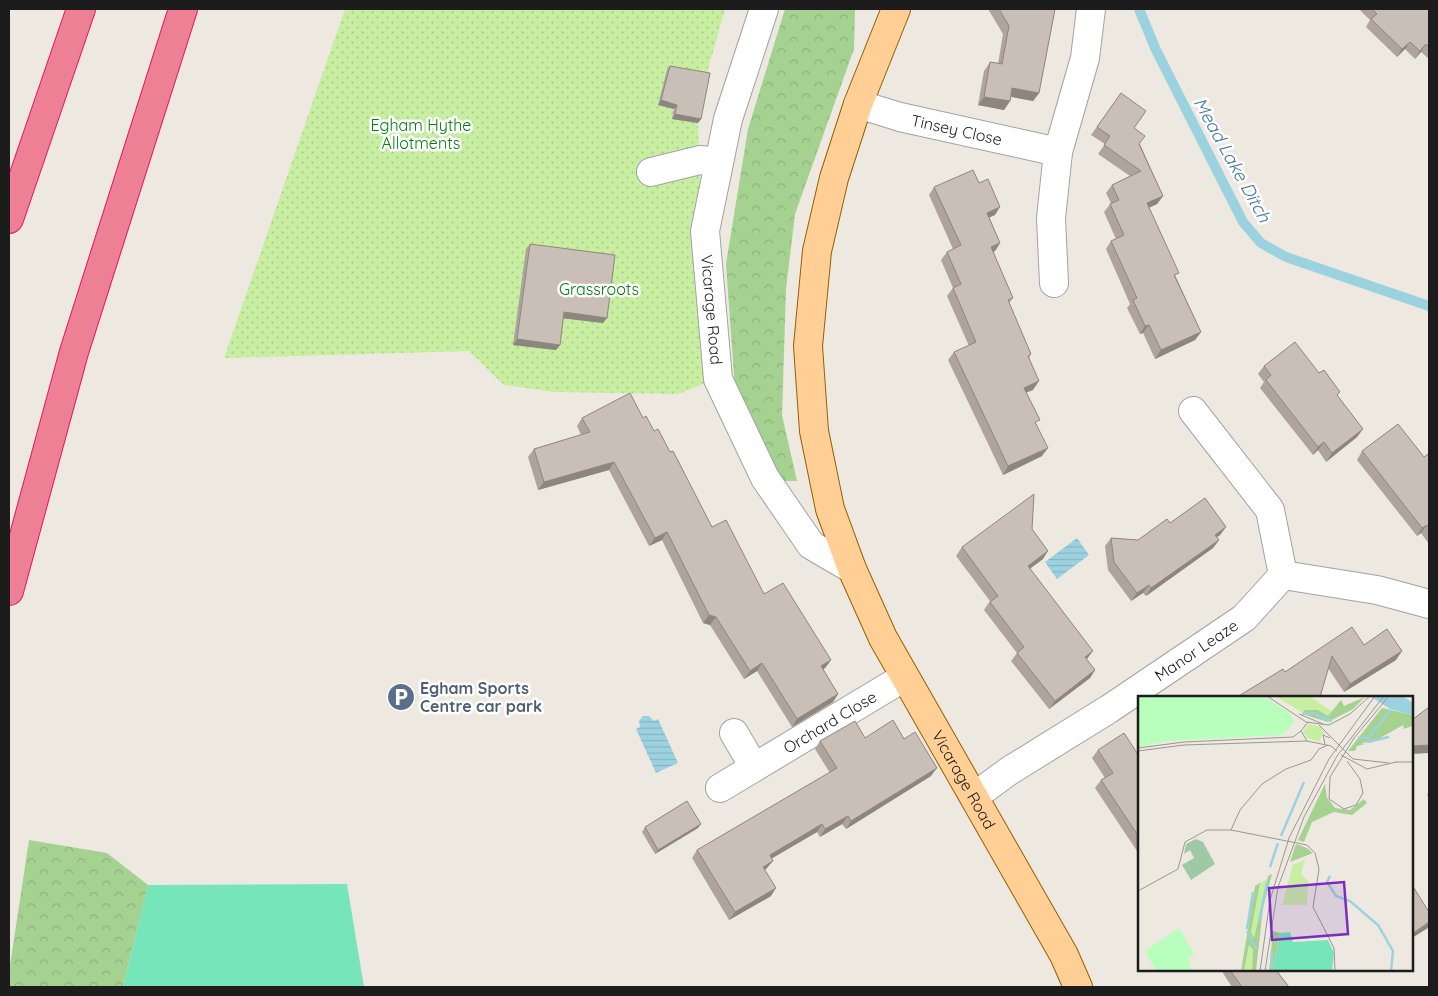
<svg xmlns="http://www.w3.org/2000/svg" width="1438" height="996" font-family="Quicksand,sans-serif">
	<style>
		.grass { fill: url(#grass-dots) }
		.forest { fill: url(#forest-crowns) }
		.pitch { fill: #76e5b9 }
		.water { fill: url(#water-rules) }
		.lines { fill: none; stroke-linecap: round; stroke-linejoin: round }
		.stream { stroke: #9cd2e0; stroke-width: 10 }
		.minor-casing { stroke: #a3a3a3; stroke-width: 30 }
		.major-casing { stroke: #946000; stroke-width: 30 }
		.highway-casing { stroke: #e5155f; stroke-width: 30 }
		.minor { stroke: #fff; stroke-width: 28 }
		.major { stroke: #ffcf95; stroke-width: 28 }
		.highway { stroke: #ee8096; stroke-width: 28 }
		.wall { fill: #aea49d }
		.shaded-wall { fill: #8d867f }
		.building { fill: #cabfb6; stroke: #8d867f }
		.labels { text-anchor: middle; stroke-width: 5; stroke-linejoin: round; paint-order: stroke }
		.park-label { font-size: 16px; fill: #02820b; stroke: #fff }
		.street-label { font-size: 16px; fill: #1c1c1c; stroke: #fff }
		.service-label { font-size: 16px; font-weight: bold; fill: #4e5e75; stroke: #fff; text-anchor: start }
		.water-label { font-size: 18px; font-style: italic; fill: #3f77ab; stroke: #fff }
		.inset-river { fill: none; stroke: #9cd2e0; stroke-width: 2.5 }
		.inset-road { fill: none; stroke: #9a9792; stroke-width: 1 }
		.view { fill: #7b2cbf; fill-opacity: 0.15; stroke: #7b2cbf; stroke-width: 2.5 }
		.inset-edge { fill: none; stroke: #1c1c1c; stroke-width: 2.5 }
	</style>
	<defs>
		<pattern id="grass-dots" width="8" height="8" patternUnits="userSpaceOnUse" patternTransform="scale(1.25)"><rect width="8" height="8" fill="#c8eea1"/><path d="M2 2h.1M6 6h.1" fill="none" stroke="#abcc8a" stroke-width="1.8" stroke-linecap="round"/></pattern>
		<pattern id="forest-crowns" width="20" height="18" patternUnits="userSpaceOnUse" patternTransform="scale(1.25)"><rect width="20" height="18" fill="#a5d291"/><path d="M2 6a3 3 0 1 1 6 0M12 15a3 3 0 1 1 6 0" fill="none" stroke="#8db47c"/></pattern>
		<pattern id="water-rules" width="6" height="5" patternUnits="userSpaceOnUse" patternTransform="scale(1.25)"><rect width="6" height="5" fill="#9cd2e0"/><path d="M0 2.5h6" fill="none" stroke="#86b4c0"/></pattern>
	</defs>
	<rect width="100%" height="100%" fill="#eee9e0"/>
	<!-- grass -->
	<path class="grass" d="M345,9H725L707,73L698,123L706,383L678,394L556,392L504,385L469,351L224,358Z"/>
	<!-- forest -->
	<path class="forest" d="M785,9H855L854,49L795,214L786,289L782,415L797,481H778L735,389L726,264L748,129Z
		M29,840L107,853L148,885L123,987H9V972Z"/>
	<!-- pitch -->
	<path class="pitch" d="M347,884L364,987H123L148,885Z"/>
	<!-- water -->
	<path class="water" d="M1077,538L1089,555L1057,579L1045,562Z
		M643,716H649L654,721L658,719L678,763L656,773L636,729L640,727L639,721Z"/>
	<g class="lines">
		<!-- stream -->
		<path class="stream" d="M1139,9L1156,50L1243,222L1261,243L1286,257L1429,306"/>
		<!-- minor casing -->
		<g class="minor-casing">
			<g id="minor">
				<path id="s1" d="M764,9L728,119L705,231L718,379L765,478L811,545L852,569"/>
				<path id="s2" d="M858,104L900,117L1058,152L1085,58L1091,9"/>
				<path d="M651,172L700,160L719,162"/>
				<path d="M1054,283L1051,218L1058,152"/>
				<path d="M1283,575L1377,590L1429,604"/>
				<path d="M734,733L754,767"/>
				<path id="s3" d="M720,788L903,678"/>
				<path id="s4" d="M975,796L1009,771L1109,709L1244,618L1283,575L1270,510L1193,411"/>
			</g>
		</g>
		<!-- major casing -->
		<g class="major-casing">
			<g id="major">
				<path id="s5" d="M896,9L858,104L834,178L817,251L808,346L814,431L830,509L852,569L883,638L1064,955L1078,987"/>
			</g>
		</g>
		<!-- highway casing -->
		<g class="highway-casing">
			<path id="highway" d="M9,219L81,9
				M9,591L74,352L183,9"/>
		</g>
		<!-- minor -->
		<use href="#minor" class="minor"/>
		<!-- major -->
		<use href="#major" class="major"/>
		<!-- highway -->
		<use href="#highway" class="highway"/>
	</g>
	<!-- wall -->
	<path class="wall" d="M988,9H1055L1039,93L1033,101L1011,97L1010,101L1004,110L978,105L984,71L990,62L998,64L1003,34Z
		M1359,9H1429V59L1421,52L1415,59L1405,49L1397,57L1366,27L1370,20Z
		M670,66L701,119L698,123L672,119L674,109L658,105L667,70Z
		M1121,93L1140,144L1163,196L1157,204L1149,208L1176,277L1201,332L1195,340L1155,359L1143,333L1140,334L1127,308L1130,304L1106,249L1111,241L1116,239L1104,212L1111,203L1106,193L1112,185L1130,176L1098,154L1105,144L1091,135Z
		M934,187L995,215L989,217L1000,243L995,251L993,252L1013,298L1009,303L1031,354L1029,358L1033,390L1026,392L1036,424L1042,456L1003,475L948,360L954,352L969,346L947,296L953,288L941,260L947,252L953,249L929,195Z
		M530,244L603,323L563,318L556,350L513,345L526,249Z
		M1264,366L1337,396L1363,429L1357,437L1326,462L1318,450L1313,455L1260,388L1264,382L1258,374Z
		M582,418H643L654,431L670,452L712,527L764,594L831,660L825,668L823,669L838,694L833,702L792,727L757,671L744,679L710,625L703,623L662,540L649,546L609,470L538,490L528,457L534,449L581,435L577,426Z
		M1362,451L1424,457L1429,456V544L1421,533L1417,536L1357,460Z
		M1170,523L1226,527L1220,535L1217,537L1219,540L1213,548L1146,596L1143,593L1131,601L1108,570L1105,546L1111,538L1138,540Z
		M1032,529L1043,559L1030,569L1087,660L1095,670L1090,678L1049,709L1011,661L1017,653L984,610L990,601L956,556L962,547Z
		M1364,645L1396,660L1344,692L1328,668L1285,672Z
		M865,738L904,739L931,776L846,829L842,824L820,837L817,832L772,858L767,868L765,870L771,896L729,920L692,858L697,850L830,773L815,749L820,741Z
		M1098,750L1139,756V854L1095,788L1101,780L1105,778L1092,758Z
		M1429,791V798L1427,795Z
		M645,827L698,828L655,854L642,832Z
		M1221,970H1276L1289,987H1232Z"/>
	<!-- shaded-wall -->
	<path class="shaded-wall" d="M1410,42L1405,49L1397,57L1402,49Z
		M1426,44L1421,52L1415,59L1420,51Z
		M1012,88L1039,93L1033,101L1007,96Z
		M984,97L1010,101L1004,110L978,105Z
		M661,100L677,105L674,109L658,105Z
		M675,114L701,119L698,123L672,119Z
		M1163,196L1157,204L1141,211L1147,203Z
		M1000,207L995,215L981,221L987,213Z
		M1000,243L995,251L985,256L991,247Z
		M564,312L607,318L603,323L560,318Z
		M1149,325L1143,333L1140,334L1145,326Z
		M1201,332L1195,340L1155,359L1161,350Z
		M517,339L560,345L556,350L513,345Z
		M1039,381L1033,390L1018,396L1024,388Z
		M1363,429L1357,437L1326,462L1332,453Z
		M1324,442L1318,450L1313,455L1318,447Z
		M1048,448L1042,456L1003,475L1008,466Z
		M614,462L609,470L538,490L544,482Z
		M1427,525L1421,533L1417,536L1422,528Z
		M1226,527L1220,535L1209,543L1215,535Z
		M667,532L662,540L649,546L655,538Z
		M1219,540L1213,548L1146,596L1151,588Z
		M1048,551L1043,559L1022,574L1028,566Z
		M1149,585L1143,593L1131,601L1137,593Z
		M709,615L716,617L710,625L703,623Z
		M1093,651L1087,659L1085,657Z
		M1402,651L1396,660L1344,692L1350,684Z
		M831,660L825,668L815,674L821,666Z
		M762,663L757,671L744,679L750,671Z
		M1095,670L1090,678L1049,709L1055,701Z
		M838,694L833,702L792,727L797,719Z
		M1429,745V753L1412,754V746Z
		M937,768L931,776L846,829L851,821Z
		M848,816L842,824L820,837L825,829Z
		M701,824L698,828L655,854L658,850Z
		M822,824L817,832L764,863L770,855Z
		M773,861L767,868L757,875L763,867Z
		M776,888L771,896L729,920L735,912Z
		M1429,922V926L1428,928L1412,938V934Z"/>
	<!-- building -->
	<path class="building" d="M999,9H1055L1039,93L1012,88L1010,101L984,97L990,62L1002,64L1009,26Z
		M1372,9H1429V47L1426,44L1420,51L1410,42L1402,49L1371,19L1377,14Z
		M670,66L710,73L701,119L675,114L677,105L661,100Z
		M1121,93L1146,111L1134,128L1145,136L1139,144L1163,196L1147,203L1179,273L1174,275L1201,332L1161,350L1149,325L1145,326L1133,300L1137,298L1111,241L1124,235L1110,204L1119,200L1112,185L1141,171L1104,145L1110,136L1097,127Z
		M973,170L979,183L988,179L1000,207L987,213L1000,243L991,247L1013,298L1008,300L1031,354L1028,356L1039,381L1024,388L1040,420L1035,422L1048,448L1008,466L954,352L976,342L953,288L961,284L947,252L961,245L934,187Z
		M530,244L615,255L607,318L564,312L560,345L517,339Z
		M1295,342L1319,373L1324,370L1340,392L1337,395L1363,429L1332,453L1324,442L1318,447L1266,380L1271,375L1264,366Z
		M630,393L643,418L646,416L654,431L658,429L670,452L673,451L712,527L726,520L764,594L783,583L831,660L821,666L838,694L797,719L762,663L750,671L716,617L709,615L667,532L655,538L614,462L544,482L534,449L590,432L582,418Z
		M1398,424L1424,457L1428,454L1429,456V528L1427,525L1422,528L1362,451Z
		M1034,494L1032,529L1048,551L1028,566L1093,651L1085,657L1095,670L1055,701L1017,653L1024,647L990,602L998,596L962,547Z
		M1205,498L1226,527L1215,535L1219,540L1151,588L1149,585L1137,593L1114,562L1111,538L1138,540L1167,519L1170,523Z
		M1352,627L1364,645L1387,629L1402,651L1350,684L1332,656L1320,697H1237L1283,669L1285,672Z
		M1429,707V745L1412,746V720Z
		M893,720L904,739L915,732L937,768L851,821L848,816L825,829L822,824L770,855L773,861L763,867L776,888L735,912L697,850L837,768L820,741L855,721L865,738Z
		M1124,733L1139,756V837L1101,780L1113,773L1098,750Z
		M687,801L701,824L658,850L645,827Z
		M1412,885L1429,912V922L1412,934Z
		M1230,970H1276L1289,987H1242Z"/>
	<!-- icons -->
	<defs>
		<g id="parking-disc" transform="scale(1.4375)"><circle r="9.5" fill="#5c6f8a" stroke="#fff"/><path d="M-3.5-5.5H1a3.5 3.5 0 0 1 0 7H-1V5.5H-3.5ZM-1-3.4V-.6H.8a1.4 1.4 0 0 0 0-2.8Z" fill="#fff"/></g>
	</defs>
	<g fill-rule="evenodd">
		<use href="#parking-disc" x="401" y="697"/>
	</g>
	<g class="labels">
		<!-- park labels -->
		<g class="park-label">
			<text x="421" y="131">Egham Hythe<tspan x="421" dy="18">Allotments</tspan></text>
			<text x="599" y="295">Grassroots</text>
		</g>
		<!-- street labels -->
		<g class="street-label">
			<text dy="6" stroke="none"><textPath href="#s2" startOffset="102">Tinsey Close</textPath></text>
			<text dy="6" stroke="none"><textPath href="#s1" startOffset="309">Vicarage Road</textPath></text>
			<text dy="6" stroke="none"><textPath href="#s4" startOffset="265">Manor Leaze</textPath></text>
			<text dy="6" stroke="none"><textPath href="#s3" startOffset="128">Orchard Close</textPath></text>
			<text dy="6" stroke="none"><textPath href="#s5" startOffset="818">Vicarage Road</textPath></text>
		</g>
		<!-- service labels -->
		<g class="service-label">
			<text x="420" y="694">Egham Sports<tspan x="420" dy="18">Centre car park</tspan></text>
		</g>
		<!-- water labels -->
		<g class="water-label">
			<text transform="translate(1232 160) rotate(61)" y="6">Mead Lake Ditch</text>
		</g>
	</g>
	<!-- overview -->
	<g transform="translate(1138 696)">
		<rect width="275" height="275" fill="#eee9e0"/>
		<path d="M137,0H171L195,16L190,20L167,14L165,17ZM171,28L183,31L187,37L183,40L182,46L169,42L165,36ZM167,164L163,178L170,185L169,209H144L155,169ZM129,183L122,212L116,243L113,236L122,187ZM111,249L115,254L114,275H106Z" fill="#c8eea1"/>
		<path d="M227,1L215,13L190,26L164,18L167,14H180L190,20L203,4L206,10ZM244,12L275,19V33L274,30L266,33L265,29L235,46L223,47L227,48L219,50L217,55H210ZM187,88L189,102L197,112L212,114L226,103L229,107L214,119L196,116L174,126L166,146L160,144ZM158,148L169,152L175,157L152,166ZM134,178L125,212L118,275H114L115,254L111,249L106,275H103L117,190L122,187L113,236L116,242L130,180ZM135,235L142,237L135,275H131Z" fill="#a5d291"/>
		<path d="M58,143L65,146L77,168L53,184L44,169L56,162L52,154L46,158L48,148Z" fill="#9fc9a5"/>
		<path d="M0,0H124L152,17L156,26L145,39L29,45L0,51ZM41,232L56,258L50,262L54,275H18L7,255Z" fill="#b8febc"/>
		<path d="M152,236L155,246L190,244L196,257L194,275H135L142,237Z" fill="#76e5b9"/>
		<path d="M232,0L266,1L275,7V19L252,13Z" fill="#9cd2e0"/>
		<path class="inset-river" d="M164,18L174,17L194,25M220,42H230L253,14M229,46L251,41M143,140L166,86M132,171L140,147M192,180L189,186L198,200L212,205L240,229L255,255L253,275M121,225L129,186M109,233L115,196M109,235L118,252M133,275L134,255"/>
		<path class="inset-road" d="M129,0L168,26L191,29L212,18L232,0M161,18L185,28M170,26L163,35L169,45L193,50L199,55M181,29L215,63L251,67M187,48L185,39L192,42M0,52L46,46L155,41L163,35M0,55L46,49L169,45M203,59L229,73L258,66M209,65L222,83L225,97L218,109L206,113L191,103L192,81L216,42L251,0M257,66H275M93,134L102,114L124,88L148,73L173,64L181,53L190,49M0,195L40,173L47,146L69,134H93L169,149L177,157L181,173L175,211L196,252L197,275M122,275L132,204L151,142L191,63L237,0M127,275L140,191L166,121L199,60L246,0"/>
		<path class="view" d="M206,186L210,238L134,244L131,192Z"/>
		<rect width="275" height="275" class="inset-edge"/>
	</g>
	<!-- border -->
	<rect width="1438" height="996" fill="none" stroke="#1c1c1c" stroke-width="20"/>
</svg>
